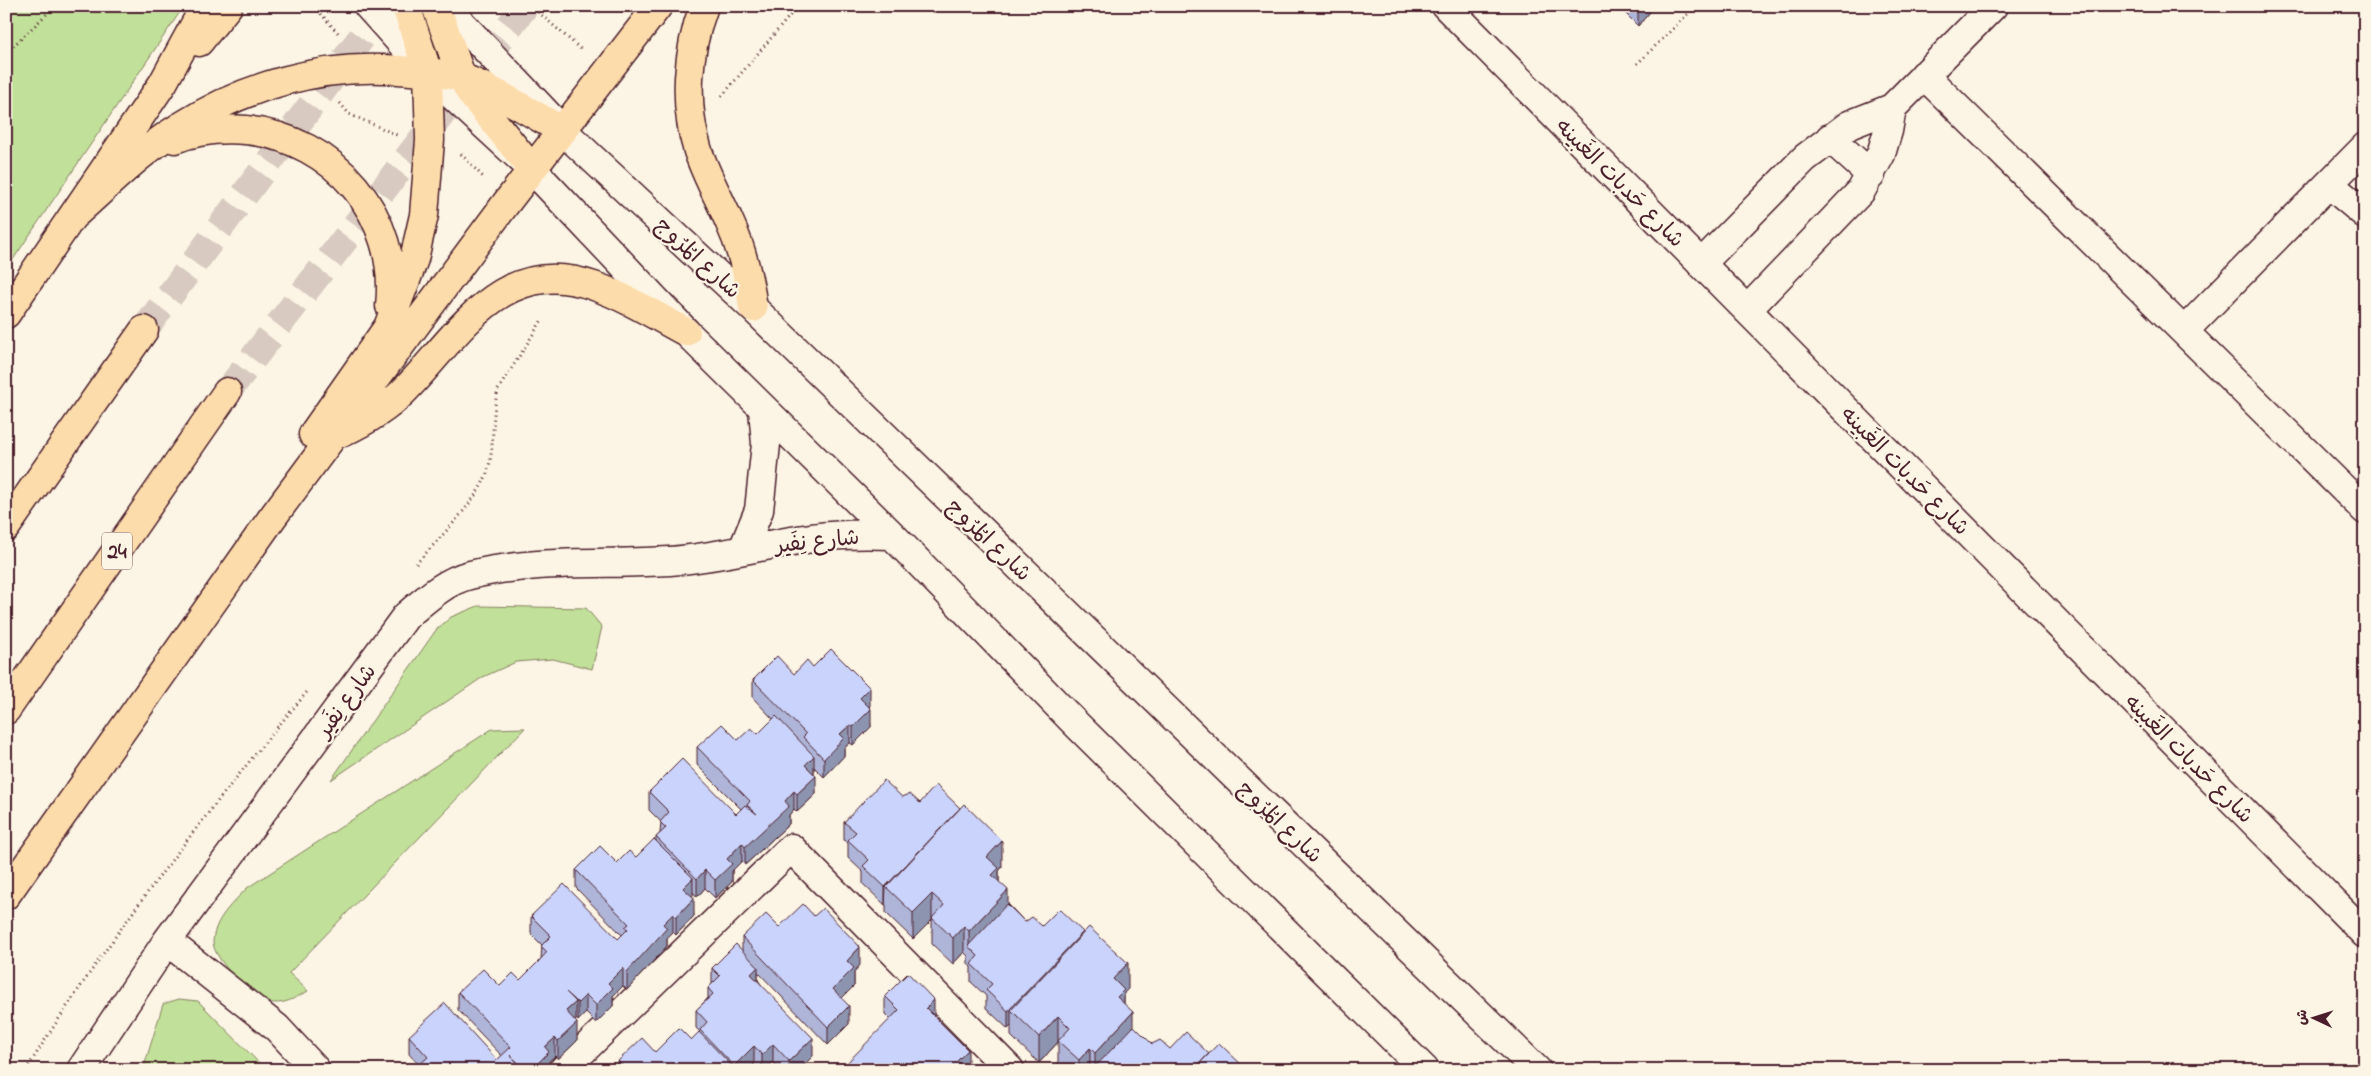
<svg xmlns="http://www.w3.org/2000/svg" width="2371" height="1076" font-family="'Indie Flower','Playpen Sans Arabic',sans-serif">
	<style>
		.green { fill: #c1e099; stroke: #868062 }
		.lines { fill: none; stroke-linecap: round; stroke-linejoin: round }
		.highway-tunnel { stroke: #d8cac0; stroke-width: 28; stroke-dasharray: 28 14; stroke-linecap: butt }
		.minor-casing { stroke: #4a1f2b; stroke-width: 31 }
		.major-casing { stroke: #4a1f2b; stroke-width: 31 }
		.highway-casing { stroke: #4a1f2b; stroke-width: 31 }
		.path { stroke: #4a1f2b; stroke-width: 3; stroke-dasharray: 1 4; stroke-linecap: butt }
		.minor { stroke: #fcf5e5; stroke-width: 28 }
		.major { stroke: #fddcac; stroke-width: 28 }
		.highway { stroke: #fddcac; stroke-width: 28 }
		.wall { fill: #aeb5d8; stroke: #4a1f2b }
		.shaded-wall { fill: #8d94b0; stroke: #4a1f2b }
		.building { fill: #cad3fb; stroke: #4a1f2b }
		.labels { text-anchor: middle; stroke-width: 4.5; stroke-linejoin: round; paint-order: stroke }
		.shield { fill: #fcf5e5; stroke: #7f5f63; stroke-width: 1 }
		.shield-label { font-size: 21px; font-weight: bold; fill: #4a1f2b }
		.street-label { font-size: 22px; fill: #4a1f2b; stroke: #fcf5e5 }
	</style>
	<rect width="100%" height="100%" fill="#fcf5e5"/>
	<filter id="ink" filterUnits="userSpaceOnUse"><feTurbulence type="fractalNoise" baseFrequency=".02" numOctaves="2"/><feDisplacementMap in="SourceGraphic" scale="10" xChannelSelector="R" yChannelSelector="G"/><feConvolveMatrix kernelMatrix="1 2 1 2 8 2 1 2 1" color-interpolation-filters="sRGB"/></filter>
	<g filter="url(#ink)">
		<!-- green -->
		<path class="green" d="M6,6H184L6,270Z
			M478,606L586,608L602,627L592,669L553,659L516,662L483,677L331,780L436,630L451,617Z
			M525,728L289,973L308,991C295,998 283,1006 268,1002C253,998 212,959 213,941C215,918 232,904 247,888L492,729Z
			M179,999L198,1001L266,1070H143L163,1004Z"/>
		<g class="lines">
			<!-- highway-tunnel -->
			<path class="highway-tunnel" d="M144,330L385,6
				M227,392L525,6"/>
			<!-- minor casing -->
			<g class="minor-casing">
				<path id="minor" d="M368,6L428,73L532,169L686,332L892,535L1072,720L1425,1070
					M445,6L563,131L753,308L1537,1070
					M1446,6L2365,934
					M1924,75L2365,510
					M1830,138L1871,175
					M2329,184L2365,214
					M1701,264L1805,158L1849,125L1892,108L1993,6
					M1747,310L1861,191L1881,154L1888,131L1892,108
					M2184,331L2365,147
					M743,549L759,510L766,444L763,409
					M167,941L277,1028L316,1070
					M81,1070L167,941L406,616C425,600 445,581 470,575C535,559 604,565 670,561C718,558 765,544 812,538C839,534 865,534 892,535
					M563,1070L791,848L1010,1070"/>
			</g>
			<!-- major casing -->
			<g class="major-casing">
				<path id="major" d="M436,6L462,78L471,94L532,169
					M704,6C687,52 683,104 698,151C706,175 719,198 729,221C742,249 749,278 753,308
					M199,42L228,6
					M175,139C197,130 222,128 246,130C335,139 400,216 390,306
					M73,216C107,186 141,151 180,127C244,86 323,63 399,70C419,72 444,72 463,78C497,91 531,113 563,131
					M6,314L163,83L205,6
					M343,432C364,422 386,409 403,392C458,337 500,253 594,286C626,297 656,316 686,332
					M313,434L388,327L414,259L424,215L430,140L428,73L406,6
					M6,895L272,518L507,202L658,6"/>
			</g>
			<!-- highway casing -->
			<g class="highway-casing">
				<path id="highway" d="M6,527L144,330
					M6,710L227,392"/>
			</g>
			<!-- path -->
			<path class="path" d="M314,6L339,34
				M538,12L583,51
				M6,53L55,6
				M1637,64L1696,6
				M722,96L798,6
				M340,103L349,114L397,135
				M461,154L484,178
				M416,564C437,540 480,499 488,470C495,444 491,416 498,390L542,320
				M26,1070C109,937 206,812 307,692"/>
			<!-- minor -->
			<use href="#minor" class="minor"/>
			<!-- major -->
			<use href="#major" class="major"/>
			<!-- highway -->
			<use href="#highway" class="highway"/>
		</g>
		<!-- wall -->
		<path class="wall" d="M1618,6H1655L1638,26Z
			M813,667L870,706L869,707L871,727L853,745L850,743L844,748V756L824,777L814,767V774L816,794L797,812L794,809L789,815V824L745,865L742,861L732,871V882L715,898L705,888L697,897L693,892L692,897L694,916L676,935L673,932L667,938V946L627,990L623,986L613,996V1006L596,1023L586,1013L578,1021L576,1019L575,1021L577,1041L558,1059L555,1056L549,1061V1070H418V1066L419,1065L409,1054V1036L497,1060L502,1056L458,1010V992L500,986L520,980L541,959L542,945L531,934V916L618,939L622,935L576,888V870L617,863L636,857L656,841V837L660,833L661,822L649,810V792L736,814L741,809L697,765V747L738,740L758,734L773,719L753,698V680L794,674Z
			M902,797L920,803L1002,867L999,871V882L1008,904L1025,922L1042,926L1128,989L1124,993V1004L1133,1027L1152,1044L1170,1049L1209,1054L1247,1070H1061L1058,1067V1042L1039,1063L1011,1036V1026L1008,1029L986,1008V996L971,982V967L968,964V956L964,952L953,964L932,944V920L913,939L886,913V905H885L863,884V872L848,858V843L844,840V822Z
			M779,927L860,965L854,972V986L842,998L849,1024L828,1045L758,972V980L813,1056L799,1070H781L773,1062L765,1070H759L754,1064L749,1070H616L618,1067V1061L655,1052L691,1040L700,1032L696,1028V1010L708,998V988L712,984V968L742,951V937Z
			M885,996L934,1016L968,1068L890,1019L885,1014Z"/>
		<!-- shaded-wall -->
		<path class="shaded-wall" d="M1639,6H1655L1638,26V8Z
			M870,688V706L860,716V698Z
			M871,709V727L853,745V727Z
			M850,725V743L844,748V756L824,777V759L840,734Z
			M814,756V774L805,783V765Z
			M816,776V794L797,812V794Z
			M794,791V809L789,815V824L745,865V847L785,801Z
			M960,808L886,887L885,905V887Z
			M1002,841V867L999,871V894L992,901L987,857Z
			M742,843V861L732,871V882L715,898V880L727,859Z
			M705,870V888L697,897V879Z
			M693,878V896L683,906V888Z
			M1008,890V916L969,947V931Z
			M932,894V920L913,939V913Z
			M694,898V916L676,935V917Z
			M673,914V932L667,938V946L627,990V972L663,924Z
			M964,926V952L953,964V938Z
			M1083,932L1019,1018L1011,1010V1026L1008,1029V1011Z
			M860,947V965L854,972V986L833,1007V989L847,961Z
			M1128,963V989L1124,993V1016L1117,1023L1113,979Z
			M758,967V985L751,974Z
			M623,968V986L613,996V1006L596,1023V1005L608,983Z
			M586,995V1013L578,1021V1003Z
			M934,1000V1018L926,1008Z
			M576,1002V1020L566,1029V1011Z
			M849,1006V1024L828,1045V1027Z
			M1133,1012V1038L1095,1069V1053Z
			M1058,1016V1042L1039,1063V1037Z
			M577,1023V1041L558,1059V1041Z
			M555,1038V1056L549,1061V1070H531L545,1047Z
			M813,1038V1056L799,1070H789V1061Z
			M773,1044V1062L765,1070H762V1055Z
			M754,1046V1064L749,1070H734V1066Z
			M1090,1048V1070H1079V1060Z
			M968,1050V1068L966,1070H957V1061Z"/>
		<!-- building -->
		<path class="building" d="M831,649L870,688L860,698L871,709L853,727L850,725L840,734L844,738L824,759L803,737L806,734L753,680L777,656L794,674L807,660L813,667Z
			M776,716L814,756L805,765L816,776L797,794L794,791L785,801L789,806L745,847L742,843L727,859L732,864L715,880L705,870L697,879L656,837L666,828L660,822L669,812L649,792L682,759L736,814L745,805L757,814L747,805L750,801L697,747L722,724L738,740L751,728L758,734Z
			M884,780L902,797L910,794L920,803L936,785L960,808L885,887L863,866L869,860L848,840L856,832L844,822Z
			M964,804L1002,841L987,857L999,868L992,875L1008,890L969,931L964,926L953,938L932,918L944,905L932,894L913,913L886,887Z
			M654,839L693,878L683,888L694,898L676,917L673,914L663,924L667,928L627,972L623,968L608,983L613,988L596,1005L586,995L578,1003L566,992L576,1002L566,1011L577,1023L558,1041L555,1038L545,1047L549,1052L531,1070H526L510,1055L524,1070H421L418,1066L428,1057L409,1036L445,1003L497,1060L511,1047L458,992L483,969L500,986L513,973L520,980L538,962L547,952L541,946L551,936L531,916L564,884L618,939L628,929L625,927L629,924L576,870L600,846L617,863L629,851L636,857Z
			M803,904L814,916L823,908L860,947L847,961L854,968L833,989L849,1006L828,1027L742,937L766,914L779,927Z
			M1007,904L1025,922L1032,917L1042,926L1059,909L1083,932L1008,1011L986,990L992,984L971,964L978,956L968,946Z
			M1089,927L1128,963L1113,979L1124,990L1117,997L1133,1012L1095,1053L1090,1048L1079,1060L1058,1041L1070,1028L1058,1016L1039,1037L1011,1010Z
			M736,944L758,967L751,974L813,1038L789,1061L773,1044L762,1055L754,1046L734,1066L700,1030L707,1022L696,1010L713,994L708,988L720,976L712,968Z
			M908,973L934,1000L926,1008L968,1050L957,1061L961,1066L958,1070H840L899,1010L885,996Z
			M1134,1026L1152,1044L1160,1040L1170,1049L1186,1032L1209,1054L1193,1070H1096L1094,1068Z
			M679,1028L691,1040L699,1032L736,1070H627L618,1061L642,1038L655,1052Z
			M1219,1043L1247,1070H1193Z"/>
	</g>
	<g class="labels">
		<!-- shield labels -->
		<rect class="shield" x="102" y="532.5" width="30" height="37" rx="4"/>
		<g class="shield-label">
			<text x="117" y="558">24</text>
		</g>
		<!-- street labels -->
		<g class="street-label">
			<text transform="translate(1621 182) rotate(45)" y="8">شارع حَدبات الغَبينه</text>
			<text transform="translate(699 257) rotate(43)" y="8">شارع المُرُوج</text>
			<text transform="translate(1906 470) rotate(45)" y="8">شارع حَدبات الغَبينه</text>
			<text transform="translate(990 539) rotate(44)" y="8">شارع المُرُوج</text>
			<text transform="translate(817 540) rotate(-6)" y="8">شارع نِفَير</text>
			<text transform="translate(345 700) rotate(-54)" y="8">شارع نِفَير</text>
			<text transform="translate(2190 758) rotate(45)" y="8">شارع حَدبات الغَبينه</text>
			<text transform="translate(1281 821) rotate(44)" y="8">شارع المُرُوج</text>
		</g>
	</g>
	<!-- margin -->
	<rect width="2371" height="1076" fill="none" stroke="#fcf5e5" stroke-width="25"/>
	<rect x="12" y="12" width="2346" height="1051" fill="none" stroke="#4a1f2b" stroke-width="2" filter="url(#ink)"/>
	<!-- north arrow -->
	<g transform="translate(2314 1018) rotate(274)" stroke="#fcf5e5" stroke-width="4" paint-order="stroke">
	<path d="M0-4L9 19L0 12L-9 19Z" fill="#4a1f2b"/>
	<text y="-8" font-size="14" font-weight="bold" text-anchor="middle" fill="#4a1f2b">ش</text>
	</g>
</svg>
